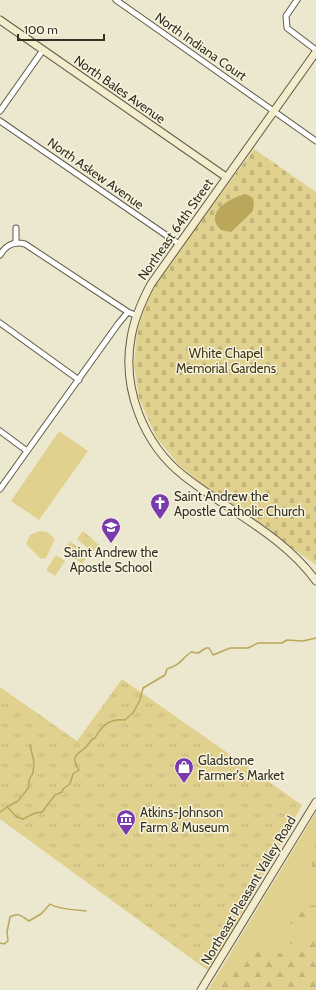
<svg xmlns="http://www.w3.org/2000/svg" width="316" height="990" font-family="Cabin,sans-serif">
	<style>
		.grass { fill: #e1d18f }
		.forest { fill: url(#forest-firs) }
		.cemetery { fill: url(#cemetery-stones) }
		.park { fill: url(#park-tufts) }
		.water { fill: #baa759 }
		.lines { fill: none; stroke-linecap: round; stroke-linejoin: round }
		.stream { stroke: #baa759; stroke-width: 1.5 }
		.street-casing { stroke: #625d49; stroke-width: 7 }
		.secondary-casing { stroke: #625d49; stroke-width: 9 }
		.street { stroke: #fff; stroke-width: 5 }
		.secondary { stroke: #f4edcd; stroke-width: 7 }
		.labels { text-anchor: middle; stroke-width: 3; stroke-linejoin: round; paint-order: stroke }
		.street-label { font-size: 13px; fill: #323027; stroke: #f9f4dd }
		.park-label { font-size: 13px; fill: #403816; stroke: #f9f4dd }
		.poi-label { font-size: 13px; fill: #323027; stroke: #f9f4dd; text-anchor: start }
	</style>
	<defs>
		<pattern id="forest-firs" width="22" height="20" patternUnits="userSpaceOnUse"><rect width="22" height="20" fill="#e1d18f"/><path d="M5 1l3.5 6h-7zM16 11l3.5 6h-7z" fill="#c2b47b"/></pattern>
		<pattern id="cemetery-stones" width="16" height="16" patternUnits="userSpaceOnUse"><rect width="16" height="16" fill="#e1d18f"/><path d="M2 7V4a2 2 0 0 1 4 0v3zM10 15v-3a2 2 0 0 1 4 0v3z" fill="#c2b47b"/></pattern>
		<pattern id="park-tufts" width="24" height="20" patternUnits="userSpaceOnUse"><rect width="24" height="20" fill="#e1d18f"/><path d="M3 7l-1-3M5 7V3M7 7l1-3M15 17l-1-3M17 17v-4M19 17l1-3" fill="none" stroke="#c2b47b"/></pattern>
	</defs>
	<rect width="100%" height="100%" fill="#ece7cf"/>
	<!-- grass -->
	<path class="grass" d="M59,431L88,451L39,520L11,501Z
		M39,531L47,532L55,539L46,558L41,559L26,544L30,535Z
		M56,555L65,561L55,576L46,570Z
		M316,812V990H208Z"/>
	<!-- forest -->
	<path class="forest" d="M316,835V880L310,873L315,850L314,836Z
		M316,905V920C305,920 298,928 288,922L287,917L299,908Z
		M294,936L316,941V990H220C226,973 238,952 258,950C271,948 282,957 295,953L298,947L291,944L288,939Z"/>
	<!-- cemetery -->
	<path class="cemetery" d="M254,149L316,192V565L208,489L179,465L156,437L139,398L134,365L137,331L149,295L168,266Z"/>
	<!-- park -->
	<path class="park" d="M83,531L99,545L92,552L77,539Z
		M70,541L88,556L82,564L64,550Z
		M122,679L302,805L210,972L0,819V687L77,741Z"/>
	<!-- water -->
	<path class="water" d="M246,194L253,198L254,206L252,212L231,232L221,230C202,213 231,197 246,194Z"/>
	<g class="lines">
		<!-- stream -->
		<path class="stream" d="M7,807L18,801L29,787V780L33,773L34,762L30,745
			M0,812L7,807L17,817L23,819L35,813L42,812L55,795L62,792L63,789L70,784L73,774L79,770C70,756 77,755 86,747C90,743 90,739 95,738C102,725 110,718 125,720L133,713L140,700L143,688L165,675L167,669C182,664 180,660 191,652L198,653L206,648H209L213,655L230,648H248L258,643H282L287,640L303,641L316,638
			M0,943L4,944L8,941L7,932L10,917C19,912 21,916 29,921L41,914L50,904C57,909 76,910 86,911"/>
		<!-- street casing -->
		<g class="street-casing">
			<path id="street" d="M116,0L316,141
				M297,0L286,16L287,28L316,50
				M0,111L43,50
				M0,121L179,244
				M16,243V228
				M0,255C6,245 14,241 25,244L128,312
				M0,323L79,380
				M0,431L27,451
				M0,489L118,324L128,312L137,316"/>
		</g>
		<!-- secondary casing -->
		<g class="secondary-casing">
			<path id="secondary" d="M0,20L226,177
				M316,52L151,284C142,301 134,319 131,338C122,388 143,444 184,476C227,510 283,535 316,581
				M201,990L316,802"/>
		</g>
		<!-- street -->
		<use href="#street" class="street"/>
		<!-- secondary -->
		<use href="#secondary" class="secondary"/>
	</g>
	<!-- icons -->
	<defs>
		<g id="church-pin" transform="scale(1)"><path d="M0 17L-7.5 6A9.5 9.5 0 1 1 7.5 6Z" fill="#7a3aaf" stroke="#f9f4dd"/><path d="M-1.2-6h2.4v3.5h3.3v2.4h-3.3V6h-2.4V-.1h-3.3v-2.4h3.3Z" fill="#fff"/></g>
		<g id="school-pin" transform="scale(1)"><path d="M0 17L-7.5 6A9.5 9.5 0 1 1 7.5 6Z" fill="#7a3aaf" stroke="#f9f4dd"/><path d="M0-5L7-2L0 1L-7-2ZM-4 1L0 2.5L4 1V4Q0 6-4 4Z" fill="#fff"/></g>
		<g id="shop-pin" transform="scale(1)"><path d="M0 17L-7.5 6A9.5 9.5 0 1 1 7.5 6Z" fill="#7a3aaf" stroke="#f9f4dd"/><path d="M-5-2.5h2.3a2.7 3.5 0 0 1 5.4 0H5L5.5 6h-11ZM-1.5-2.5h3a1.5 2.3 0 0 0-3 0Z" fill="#fff"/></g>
		<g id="museum-pin" transform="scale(1)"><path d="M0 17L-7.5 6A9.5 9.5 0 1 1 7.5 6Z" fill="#7a3aaf" stroke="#f9f4dd"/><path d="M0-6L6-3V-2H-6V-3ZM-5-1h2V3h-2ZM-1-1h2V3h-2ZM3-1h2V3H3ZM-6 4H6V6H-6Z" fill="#fff"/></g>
	</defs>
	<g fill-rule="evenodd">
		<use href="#church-pin" x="160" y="503"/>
		<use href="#school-pin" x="111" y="527"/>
		<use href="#shop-pin" x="184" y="767"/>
		<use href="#museum-pin" x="126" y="819"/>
	</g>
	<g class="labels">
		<!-- street labels -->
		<g class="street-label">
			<text transform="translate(201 46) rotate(35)" y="5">North Indiana Court</text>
			<text transform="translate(120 89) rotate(35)" y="5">North Bales Avenue</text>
			<text transform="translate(96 173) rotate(35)" y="5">North Askew Avenue</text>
			<text transform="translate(175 229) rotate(-55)" y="5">Northeast 64th Street</text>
			<text transform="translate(248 890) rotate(-59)" y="5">Northeast Pleasant Valley Road</text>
		</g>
		<!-- park labels -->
		<g class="park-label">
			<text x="226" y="358">White Chapel<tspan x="226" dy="15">Memorial Gardens</tspan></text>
		</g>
		<!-- poi labels -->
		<g class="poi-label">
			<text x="174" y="501">Saint Andrew the<tspan x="174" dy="15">Apostle Catholic Church</tspan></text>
			<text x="111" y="557" text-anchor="middle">Saint Andrew the<tspan x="111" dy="15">Apostle School</tspan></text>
			<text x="198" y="765">Gladstone<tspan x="198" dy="15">Farmer's Market</tspan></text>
			<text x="140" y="817">Atkins-Johnson<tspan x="140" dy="15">Farm &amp; Museum</tspan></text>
		</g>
	</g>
	<!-- scale -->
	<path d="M18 34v6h86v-6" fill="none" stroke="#323027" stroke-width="2"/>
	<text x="24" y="34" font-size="12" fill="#323027" stroke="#f9f4dd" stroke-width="3" paint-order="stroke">100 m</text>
</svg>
